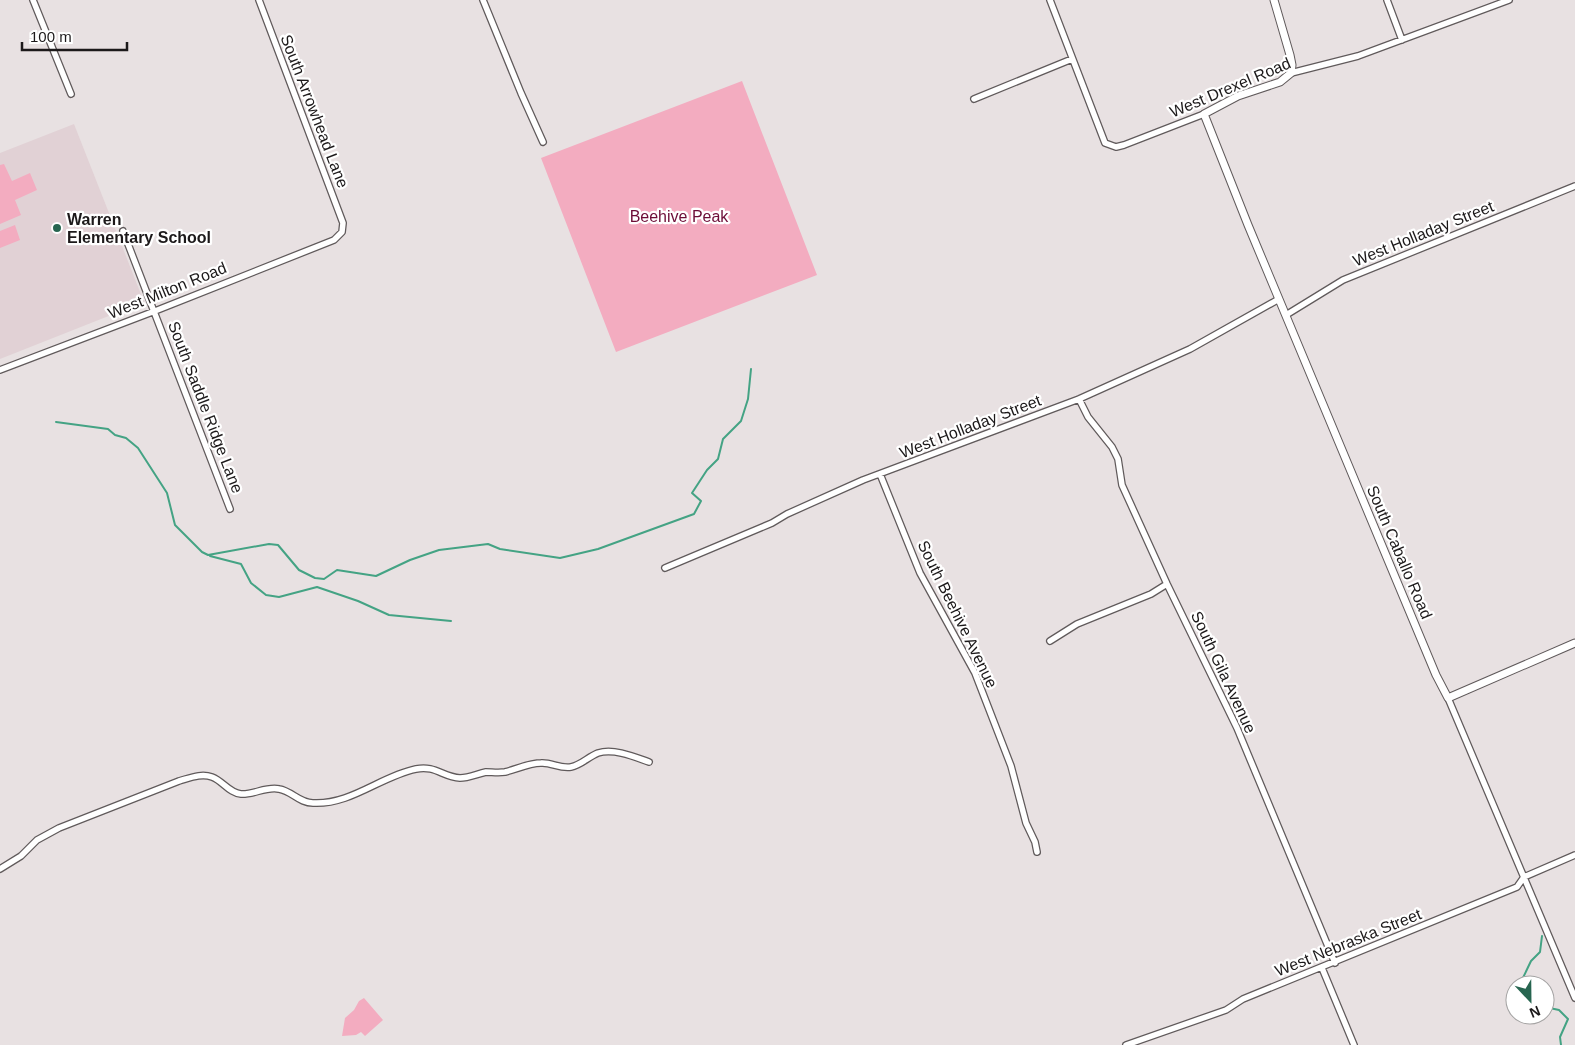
<svg xmlns="http://www.w3.org/2000/svg" width="1575" height="1045" font-family="Helvetica,sans-serif">
	<style>
		.built { fill: #e1d1d5 }
		.green { fill: #f3acc0 }
		.lines { fill: none; stroke-linecap: round; stroke-linejoin: round }
		.stream { stroke: #44a384; stroke-width: 2 }
		.minor-casing { stroke: #605a5b; stroke-width: 8 }
		.tertiary-casing { stroke: #605a5b; stroke-width: 9 }
		.minor { stroke: #fff; stroke-width: 5.5 }
		.tertiary { stroke: #fff; stroke-width: 7 }
		.poi-dot { fill: #276550; stroke: #fff; stroke-width: 2 }
		.labels { text-anchor: middle; stroke-width: 4.5; stroke-linejoin: round; paint-order: stroke }
		.street-label { font-size: 16px; fill: #1c191a; stroke: #fff }
		.park-label { font-size: 16px; fill: #6c0c37; stroke: #fff }
		.poi-label { font-size: 16px; font-weight: bold; fill: #1c191a; stroke: #fff; text-anchor: start }
	</style>
	<rect width="100%" height="100%" fill="#e8e1e2"/>
	<!-- built -->
	<path class="built" d="M74,124L144,302L0,359V153Z"/>
	<!-- green -->
	<path class="green" d="M742,81L817,275L616,352L541,158Z
		M4,164L12,181L30,173L37,190L15,200L21,215L0,224V165Z
		M15,225L20,240L0,248V231Z
		M364,998L383,1020L365,1036L361,1032L356,1035L342,1036L345,1018L354,1010L359,1001Z"/>
	<g class="lines">
		<!-- stream -->
		<path class="stream" d="M56,422L108,429L115,435L126,438L138,448L167,493L175,525L202,552L208,555L269,544L278,545L299,570L315,578L324,579L337,570L376,576L410,560L439,550L488,544L500,549L560,558L598,549L694,514L701,501L692,493L707,470L718,459L723,439L741,421L748,399L751,369
			M210,556L241,564L251,583L266,595L279,597L317,587L358,601L389,615L451,621
			M1522,985L1521,982L1531,961L1540,952L1542,936
			M1545,1007L1559,1010L1568,1019L1560,1037L1561,1045"/>
		<!-- minor casing -->
		<g class="minor-casing">
			<path id="minor" d="M33,0L71,94
				M483,0L521,93L543,142
				M1050,0L1105,143L1116,147L1124,145L1204,114
				M1387,0L1402,40
				M1291,73L1358,56L1509,0
				M974,99L1072,59
				M123,231L230,509
				M1286,315L1343,280L1575,186
				M0,370L155,311L334,240L342,232L343,223L259,0
				M1079,399L1088,417L1112,447L1118,459L1122,485L1167,584L1237,728L1335,963
				M880,474L920,573L975,673L1011,766L1026,823L1035,842L1037,852
				M665,568L772,523L787,514L863,480L1079,399L1190,349L1279,299
				M1050,641L1077,624L1151,594L1167,584
				M1448,698L1575,998
				M0,869L21,856L37,840L59,828L179,781C190,778 201,773 212,777C223,781 229,793 241,794C253,795 267,786 279,789C292,791 299,803 313,803C351,805 381,776 416,769C435,765 443,777 460,778C468,778 477,774 486,772C492,772 498,773 505,772C517,769 529,763 541,763C551,762 560,769 571,767C581,765 588,757 598,753C614,748 635,757 649,762
				M1322,968L1354,1045
				M1126,1045L1226,1010L1243,999L1517,887L1524,877L1575,855"/>
		</g>
		<!-- tertiary casing -->
		<g class="tertiary-casing">
			<path id="tertiary" d="M1274,0L1290,55L1292,65L1291,73L1280,82L1238,96L1204,114L1248,225L1436,675L1448,698L1575,643"/>
		</g>
		<!-- minor -->
		<use href="#minor" class="minor"/>
		<!-- tertiary -->
		<use href="#tertiary" class="tertiary"/>
	</g>
	<!-- markers -->
	<circle class="poi-dot" cx="57" cy="228" r="5"/>
	<g class="labels">
		<!-- street labels -->
		<g class="street-label">
			<text transform="translate(1230 87) rotate(-23)" y="6">West Drexel Road</text>
			<text transform="translate(315 111) rotate(69)" y="6">South Arrowhead Lane</text>
			<text transform="translate(1423 233) rotate(-22)" y="6">West Holladay Street</text>
			<text transform="translate(167 290) rotate(-22)" y="6">West Milton Road</text>
			<text transform="translate(206 407) rotate(69)" y="6">South Saddle Ridge Lane</text>
			<text transform="translate(970 426) rotate(-21)" y="6">West Holladay Street</text>
			<text transform="translate(1400 552) rotate(67)" y="6">South Caballo Road</text>
			<text transform="translate(958 614) rotate(64)" y="6">South Beehive Avenue</text>
			<text transform="translate(1224 672) rotate(65)" y="6">South Gila Avenue</text>
			<text transform="translate(1348 942) rotate(-22)" y="6">West Nebraska Street</text>
		</g>
		<!-- park labels -->
		<g class="park-label">
			<text x="679" y="222">Beehive Peak</text>
		</g>
		<!-- poi labels -->
		<g class="poi-label">
			<text x="67" y="225">Warren<tspan x="67" dy="18">Elementary School</tspan></text>
		</g>
	</g>
	<!-- north arrow -->
	<g transform="translate(1530 1000) rotate(158)"><circle r="24" fill="#ffffff" stroke="#a4a3a3"/>
	<path d="M0-4L9 19L0 12L-9 19Z" fill="#276550"/>
	<text y="-8" font-size="14" font-weight="bold" text-anchor="middle" fill="#1c191a">N</text>
	</g>
	<!-- scale -->
	<path d="M22 42v8h105v-8" fill="none" stroke="#1c191a" stroke-width="2.5"/>
	<text x="30" y="42" font-size="15" fill="#1c191a" stroke="#ffffff" stroke-width="4" paint-order="stroke">100 m</text>
</svg>
